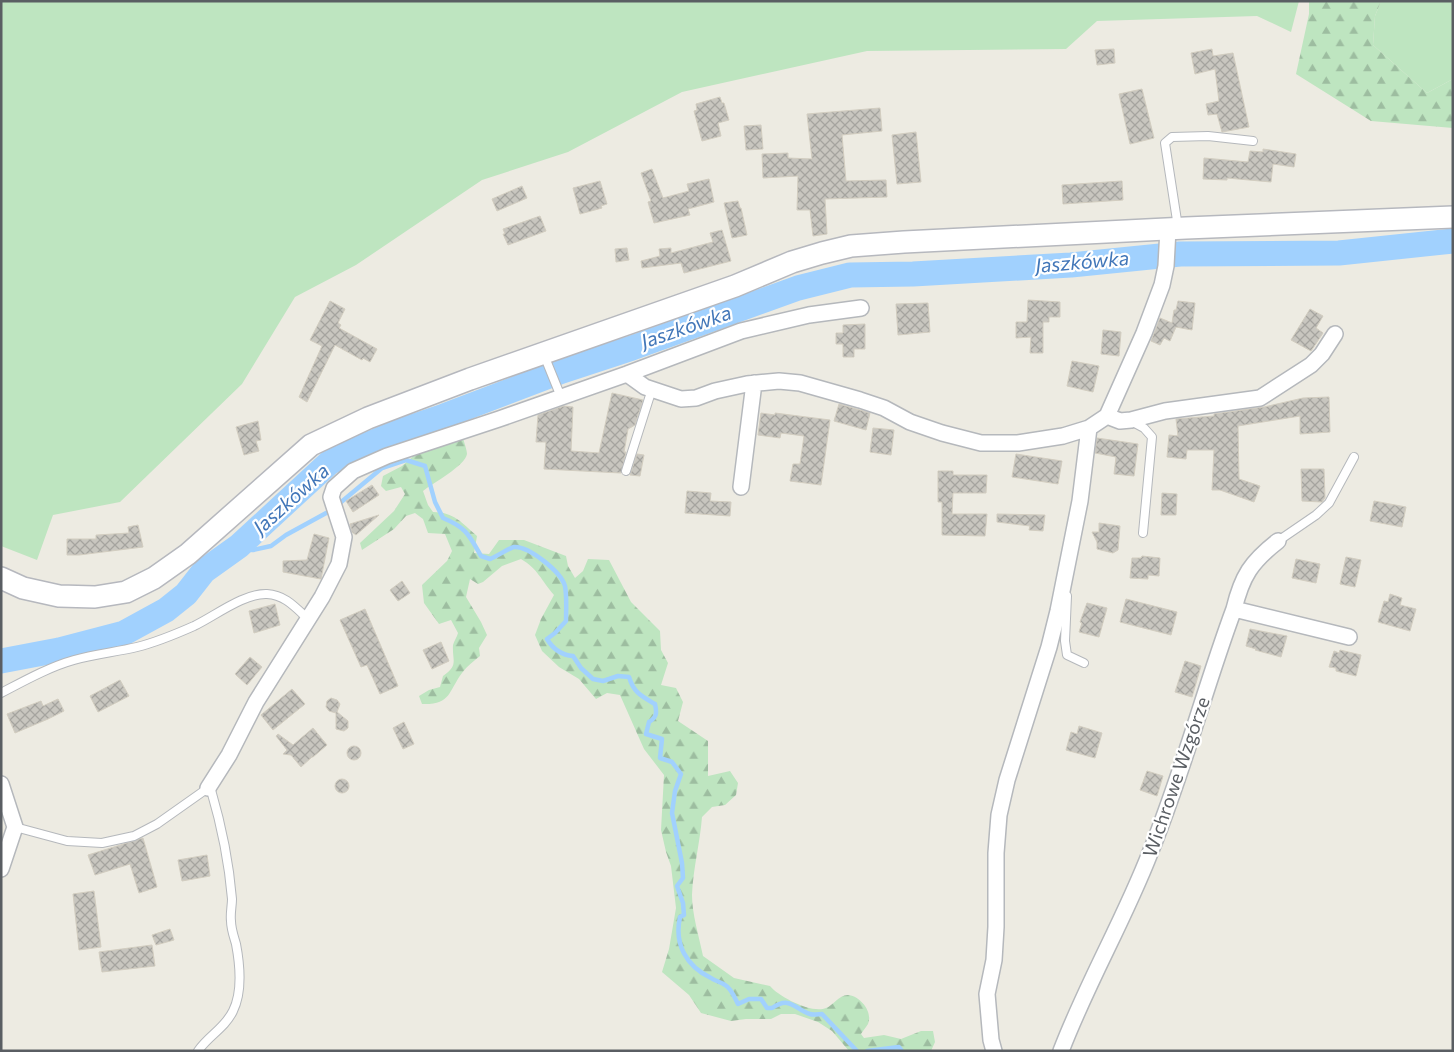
<svg xmlns="http://www.w3.org/2000/svg" width="1454" height="1052" font-family="Commissioner,sans-serif">
	<style>
		.grass { fill: #bee5c0 }
		.forest { fill: url(#forest-firs) }
		.lines { fill: none; stroke-linecap: round; stroke-linejoin: round }
		.stream { stroke: #a1d1fe; stroke-width: 4.5 }
		.river { stroke: #a1d1fe; stroke-width: 25 }
		.building { fill: url(#building-cross-hatch); stroke: #d2cdc0 }
		.lane-casing { stroke: #b5b8bc; stroke-width: 10 }
		.street-casing { stroke: #b5b8bc; stroke-width: 18 }
		.secondary-casing { stroke: #b6b8be; stroke-width: 24 }
		.lane { stroke: #fff; stroke-width: 8 }
		.street { stroke: #fff; stroke-width: 15 }
		.secondary { stroke: #fff; stroke-width: 21 }
		.labels { text-anchor: middle; stroke-width: 4.5; stroke-linejoin: round; paint-order: stroke }
		.street-label { font-size: 19px; fill: #5a5e63; stroke: #fff }
		.water-label { font-size: 20px; font-style: italic; fill: #4176b8; stroke: #fff }
	</style>
	<defs>
		<pattern id="forest-firs" width="22" height="20" patternUnits="userSpaceOnUse" patternTransform="scale(1.25)"><rect width="22" height="20" fill="#bee5c0"/><path d="M5 1l3.5 6h-7zM16 11l3.5 6h-7z" fill="#9dbda0"/></pattern>
		<pattern id="building-cross-hatch" width="8" height="8" patternUnits="userSpaceOnUse" patternTransform="scale(1.25)"><rect width="8" height="8" fill="#c8c6bf"/><path d="M0 0l8 8M0 8l8-8" fill="none" stroke="#a5a49f"/></pattern>
	</defs>
	<rect width="100%" height="100%" fill="#edebe2"/>
	<!-- grass -->
	<path class="grass" d="M1,1H1299L1291,32L1257,16L1097,21L1066,49L867,51L682,92L568,152L482,180L356,265L295,297L242,384L120,502L53,515L37,560L1,546Z
		M1381,1H1453V79L1427,93L1373,45L1375,16Z"/>
	<!-- forest -->
	<path class="forest" d="M1309,1H1381L1375,16L1373,45L1427,93L1453,79V128L1371,121L1296,74L1309,14Z
		M463,438C464,442 467,450 467,454C465,466 433,483 423,491L428,505L433,512C454,512 462,523 477,536L474,553L489,554L499,540H524L566,556L568,566L575,578L583,571L588,559L609,560L631,602L660,631L661,650L668,663L661,685L676,688L683,702L678,721L708,741V776L730,771L738,783L736,795L725,805L712,807L702,817C700,843 693,869 692,895C692,914 699,936 703,956L734,978L770,986C779,997 812,1014 826,1008C834,1005 839,994 849,995C861,997 873,1012 868,1024C866,1027 863,1031 861,1034L864,1038L884,1035L901,1039L921,1031H933L935,1042L931,1051H849L832,1031L818,1022L795,1014H781L771,1019H746L731,1021L701,1013L689,995L662,972L669,949L676,908L671,866L666,852L661,830L664,775L644,749L620,695L607,693L596,699L579,679L559,667L542,651L535,635L541,619L554,595C541,580 538,569 521,559L502,566L483,582L478,584L470,579L466,597L481,622L487,635L479,648L480,656C474,661 467,666 462,673C448,692 451,705 422,704L419,696L429,690L440,687L443,676C459,665 452,661 453,645C454,641 457,637 458,633L451,620L439,624L424,603L422,585L447,561L452,551L445,534L428,533L423,519L415,513L406,516L394,529L362,550L360,543L394,511L405,494L401,487L386,491L381,486L383,476L402,466L417,453Z"/>
	<g class="lines">
		<!-- stream -->
		<path class="stream" d="M340,503L382,468L406,460L425,466L435,502L443,518C467,528 469,535 481,556L490,559C496,557 509,548 514,547C529,546 561,572 565,586C567,597 566,610 566,621L555,633L547,639C553,649 561,655 573,656L581,668L593,679L603,681L618,676L629,677C634,693 641,696 655,704C657,713 657,717 649,722L646,734L662,739L660,758L672,762L681,774L675,791L672,813L682,863L683,878L677,886L683,903L684,915L680,917C674,944 686,966 711,978C715,981 721,982 725,985C731,988 735,998 738,1004L749,999H761L767,1008H772C791,995 795,1010 810,1014C813,1015 819,1014 822,1014L857,1051
			M235,549L253,550L271,546L286,535L328,512
			M867,1051L899,1047L902,1051"/>
		<!-- river -->
		<path class="river" d="M1,661L59,650L124,633L166,610L186,594L204,571L239,546L329,463L352,451L400,431L444,416L562,371L632,348L798,288L850,275L913,274L1071,265L1180,254L1339,253L1453,241"/>
	</g>
	<!-- building -->
	<path class="building" d="M1114,49L1115,63L1097,65L1095,50Z
		M1212,49L1213,56L1233,53L1249,127L1222,132L1217,114L1208,115L1206,104L1219,101L1215,69L1195,74L1191,53Z
		M1142,89L1154,138L1130,144L1119,94Z
		M720,97L722,103H724L729,120L718,123L721,136L702,141L694,111L697,110L696,104Z
		M880,108L882,131L842,135L846,181L886,180L887,197L825,199L827,234L813,236L810,210H797L798,176L763,178L762,154L788,153V158L812,159L807,114Z
		M761,125L763,149L746,150L744,126Z
		M916,132L921,182L897,184L892,135Z
		M1263,149L1296,154L1294,167L1273,164L1271,182L1227,178V180L1203,179L1204,158L1248,162L1250,151L1263,152Z
		M652,169L663,198L689,191L687,184L709,179L714,202L688,209L690,215L654,223L648,202L651,201L641,173Z
		M600,181L607,204L601,206L602,208L580,214L573,188Z
		M1122,181L1123,200L1063,204L1062,185Z
		M522,186L527,198L497,211L492,199Z
		M738,201L740,208H741L747,235L732,238L724,203Z
		M540,216L546,231L508,245L503,234H505L503,229Z
		M722,230L731,261L684,273L681,263L642,268L641,261L660,256L659,249L671,248V253L713,242L710,233Z
		M627,248L629,260L616,262L615,249Z
		M1028,300L1060,302V317H1049V322H1043V353H1030L1031,337L1016,338V322H1027Z
		M330,301L345,309L338,323L341,325L339,328L377,349L370,362L363,358L362,360L335,345L307,402L299,397L322,346L310,340Z
		M1178,301L1195,303L1192,330L1176,327L1170,341L1164,338L1160,345L1151,341L1160,318L1172,323L1174,310H1176Z
		M928,303L930,332L898,335L896,304Z
		M1310,309L1323,316L1316,328L1323,333L1311,351L1291,340Z
		M865,324V349H854V357H843V344H836V333H843V325Z
		M1103,330L1121,332L1119,356L1101,354Z
		M1072,361L1099,366L1093,392L1067,386Z
		M612,393L643,400L635,425L628,429L624,452H626L621,473L544,469L546,442H536L538,415L564,406L573,407L571,451L599,453Z
		M1329,397L1330,432L1300,434V416L1238,426L1239,479L1260,486L1254,502L1220,490H1212L1214,450H1187L1186,459L1167,457L1169,435L1178,436L1176,419L1214,416V414L1264,407L1303,398Z
		M839,404L870,413L866,430L834,421Z
		M761,413L775,415V413L830,420L821,485L790,481L793,464H800L804,436L781,433L780,438L758,435Z
		M258,421L261,440L256,441L259,451L244,455L236,427Z
		M873,428L894,430L891,455L870,452Z
		M1097,438L1138,444L1134,476L1114,474L1116,457L1095,453Z
		M637,454L644,455L640,476L630,475Z
		M1016,454L1062,461L1058,484L1012,477Z
		M1301,469H1324L1325,498L1322,502L1302,501Z
		M938,471H953V475H987L986,493H953L952,514H987L985,536L942,535V502H938Z
		M372,485L379,495L353,512L346,501Z
		M687,491L711,493L710,501L731,502L730,516L685,513Z
		M1162,493L1177,494L1176,515H1161Z
		M1374,501L1406,507L1402,527L1370,521Z
		M997,514L1045,515L1043,531L1029,530L1030,526L997,522Z
		M379,515L356,535L352,532L350,524Z
		M1099,523L1120,526L1118,550L1113,553L1097,549V542L1092,532H1099Z
		M138,525L143,547L79,555H67V539H96V535H97L129,533L128,527Z
		M314,534L329,538L321,579L283,572V561L307,560Z
		M1142,556L1160,558L1159,576L1148,575V579L1130,578L1132,558H1141Z
		M1346,557L1361,560L1355,587L1340,584Z
		M1296,559L1320,564L1316,583L1292,578Z
		M402,581L410,593L398,601L390,590Z
		M1390,594L1402,598L1400,605L1416,609L1410,631L1378,622L1384,601L1388,602Z
		M1126,599L1177,612L1171,635L1120,622Z
		M1087,603L1107,608L1099,637L1079,632L1082,623L1080,622Z
		M275,604L280,625L254,633L249,611Z
		M365,609L398,686L380,694L367,665L361,667L340,620Z
		M1250,629L1287,636L1281,657L1255,650L1256,649L1246,646Z
		M441,642L449,661L432,669L423,650Z
		M1340,650L1361,655L1356,676L1336,671V668L1329,667L1334,651L1339,653Z
		M250,657L262,667L247,685L235,674Z
		M1185,661L1201,666L1192,697L1175,692Z
		M120,680L129,696L98,712L90,696Z
		M292,689L305,704L273,730L261,715Z
		M331,698L337,700L340,704L337,712L348,721V728L344,731L336,729V713L329,711L326,707L327,701Z
		M58,699L64,711L48,719L15,733L7,714L41,701L43,706Z
		M404,722L414,744L403,749L393,728Z
		M1079,726L1102,733L1095,758L1066,750L1071,732L1077,734Z
		M313,728L327,745L313,757H311H312L301,767L291,755L283,754L287,750L276,736L278,734L293,745Z
		M347 753a7 7 0 1 1 14 0a7 7 0 1 1-14 0Z
		M1147,771L1163,776L1157,796L1140,790Z
		M335 786a7 7 0 1 1 14 0a7 7 0 1 1-14 0Z
		M143,838L157,887L139,893L130,864L95,875L88,855Z
		M207,855L210,876L182,881L178,860Z
		M94,891L101,947L79,950L73,894Z
		M170,929L174,940L156,945L152,935Z
		M152,945L155,966L102,972L99,952Z"/>
	<g class="lines">
		<!-- lane casing -->
		<g class="lane-casing">
			<path id="lane" d="M1178,227L1165,143L1172,137L1208,136L1253,141
				M544,355L561,397
				M1131,421L1144,428L1152,437L1143,533
				M626,471L652,389
				M1278,541L1316,515L1329,503L1354,457
				M1067,596L1065,641L1067,655L1084,663
				M1,693C24,681 49,667 74,660C95,654 116,652 137,647C157,642 176,634 194,626C215,616 244,593 267,594C285,595 295,607 308,619
				M15,827L67,841L102,843L134,836L157,824L208,788L211,790C221,824 229,863 232,899C232,906 230,914 231,921C231,929 234,937 236,944C240,965 243,991 233,1011C225,1028 208,1036 198,1051"/>
		</g>
		<!-- street casing -->
		<g class="street-casing">
			<path id="street" d="M627,374L645,387L681,399L696,398L715,391L747,384L779,381L800,383L860,400L884,408L910,422L942,433L981,443H1018L1063,436L1089,428
				M1107,416L1120,421L1131,420L1165,411L1260,398L1311,365L1322,354L1335,334
				M741,487L754,383
				M1234,609C1242,576 1251,562 1278,541
				M1,784L15,827L1,869
				M208,788L229,755L256,702L322,597L339,564L344,537L331,497L334,488L353,471L387,456L499,419L627,374L741,331L809,315L861,308
				M994,1051L991,1040L987,994L994,960L996,927V853L999,815L1007,780L1049,647L1058,611L1080,501L1089,428L1107,416L1144,333L1162,285L1166,266L1168,229
				M1061,1051C1087,983 1124,920 1150,853C1183,773 1204,690 1234,609L1349,637"/>
		</g>
		<!-- secondary casing -->
		<g class="secondary-casing">
			<path id="secondary" d="M1,578L23,588L59,596L95,597L126,592L154,578L188,554L311,445L368,418L470,379L735,286L792,262L822,253L851,246L904,242L1186,228L1453,217"/>
		</g>
		<!-- lane -->
		<use href="#lane" class="lane"/>
		<!-- street -->
		<use href="#street" class="street"/>
		<!-- secondary -->
		<use href="#secondary" class="secondary"/>
	</g>
	<g class="labels">
		<!-- street labels -->
		<g class="street-label">
			<text transform="translate(1176 777) rotate(-71)" y="7">Wichrowe Wzgórze</text>
		</g>
		<!-- water labels -->
		<g class="water-label">
			<text transform="translate(1082 262) rotate(-5)" y="7">Jaszkówka</text>
			<text transform="translate(686 327) rotate(-19)" y="7">Jaszkówka</text>
			<text transform="translate(291 499) rotate(-42)" y="7">Jaszkówka</text>
		</g>
	</g>
	<!-- border -->
	<rect width="1454" height="1052" fill="none" stroke="#5a5e63" stroke-width="5"/>
</svg>
